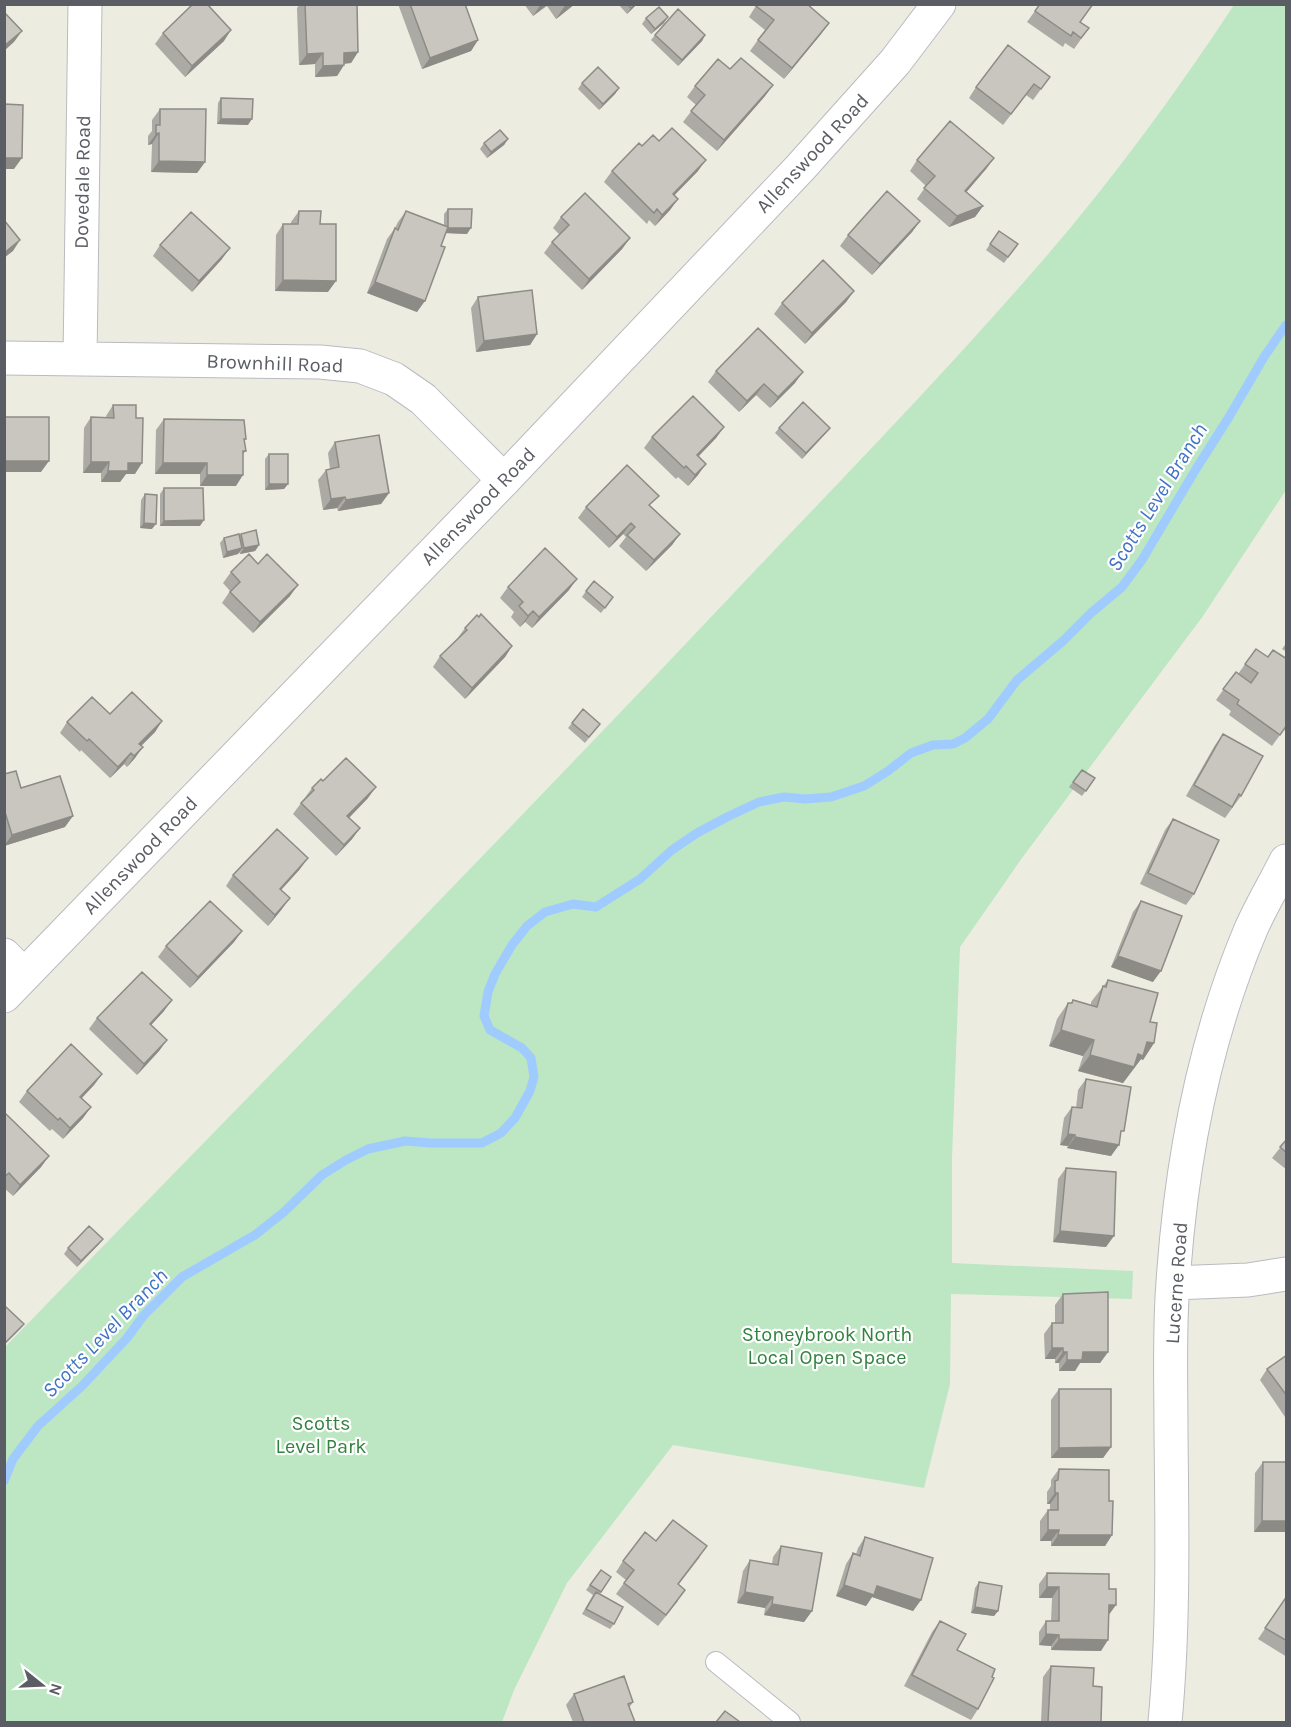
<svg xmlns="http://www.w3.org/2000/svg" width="1291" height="1727" font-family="Karla,sans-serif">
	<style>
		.green { fill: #bde6c2 }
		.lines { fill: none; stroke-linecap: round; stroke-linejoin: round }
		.stream { stroke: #a0cbff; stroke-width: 9 }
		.service-casing { stroke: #b9bbc1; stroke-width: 22 }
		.minor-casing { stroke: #b9bbc1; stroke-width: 35 }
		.tertiary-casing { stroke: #b9bbc1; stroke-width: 35 }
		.service { stroke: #fff; stroke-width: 20 }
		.minor { stroke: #fff; stroke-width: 33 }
		.tertiary { stroke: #fff; stroke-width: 33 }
		.wall { fill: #acaaa4 }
		.shaded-wall { fill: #8c8b86 }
		.building { fill: #c8c6bf; stroke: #8c8b86; stroke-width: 1.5 }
		.labels { text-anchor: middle; stroke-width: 4.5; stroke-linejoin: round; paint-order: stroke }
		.street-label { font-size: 20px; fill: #5a5d63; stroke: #fff }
		.park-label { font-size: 20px; fill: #32823f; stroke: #fff }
		.water-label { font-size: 21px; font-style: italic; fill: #4072c5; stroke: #fff }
	</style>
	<rect width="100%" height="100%" fill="#edece1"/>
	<!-- green -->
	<path class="green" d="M1234,5H1286V490L1203,616L1022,858L960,947L952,1158V1263L1133,1271L1132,1299L951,1294L950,1384L924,1488L673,1445L567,1583L514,1690L502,1722H5L4,1348C247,1098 491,850 730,597C831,490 934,385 1030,275C1105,190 1172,99 1234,5Z"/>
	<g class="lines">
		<!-- stream -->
		<path class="stream" d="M4,1481L13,1459L38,1426L82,1386L127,1338L144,1315L182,1277L255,1235L284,1212L322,1175L346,1160L368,1149L405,1141L431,1143H482L501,1133L515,1118L530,1091L534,1077L531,1058L522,1048L490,1030L484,1016L488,992L495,974L512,945L527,926L545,912L573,904L596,907L640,879L672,850L697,833L729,816L759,802L784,797L805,799L831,797L864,786L888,771L911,753L933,745L953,744L965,738L988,719L1017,680L1063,641L1091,613L1122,587L1142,560L1196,469L1229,417L1264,357L1286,325"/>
		<!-- service casing -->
		<g class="service-casing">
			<path id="service" d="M716,1662L790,1722"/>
		</g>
		<!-- minor casing -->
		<g class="minor-casing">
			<path id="minor" d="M4,358L320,362L360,366L394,379L423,399L504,480
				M80,359L85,4
				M4,955L24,975
				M1173,1283L1248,1280L1286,1274
				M1165,1722C1174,1626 1172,1529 1171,1432C1171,1382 1169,1332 1173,1282C1181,1163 1204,1040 1251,929C1261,906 1275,883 1286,861"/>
		</g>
		<!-- tertiary casing -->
		<g class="tertiary-casing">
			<path id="tertiary" d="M4,996L504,480L800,168L895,62L939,4"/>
		</g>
		<!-- service -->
		<use href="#service" class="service"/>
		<!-- minor -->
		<use href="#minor" class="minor"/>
		<!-- tertiary -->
		<use href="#tertiary" class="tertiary"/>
	</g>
	<!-- wall -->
	<path class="wall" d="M300,4H357L358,52L351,63L344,64V65L337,76L315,77V64L299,65L297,8Z
		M398,4H465L478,40L471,51L422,69Z
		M524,4H575L556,19L547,6L533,16Z
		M618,4H637L627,14Z
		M757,4L821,34L784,79L750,51L765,30L749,17Z
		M1040,4L1080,22L1089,28L1074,49L1065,43L1063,47L1027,22Z
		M646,18L664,23L651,34L642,24Z
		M163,33L224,41L185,77L155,44Z
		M655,35H705L702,41L678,66L651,40Z
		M730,69L773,85L765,96L717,151L683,122L696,105L687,97L695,86Z
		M1050,77L1033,100L1026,95L1003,125L969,98L976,87Z
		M582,83L619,88L615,94L599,110L578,89Z
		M221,98L248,125L217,124L218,103Z
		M160,109L205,162L197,173L151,172L152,144L148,145V136L152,131V120Z
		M508,139L504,145L487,158L480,149L484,143Z
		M659,141L698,171L674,195L678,199L670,210L655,226L649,220L647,224L604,182L612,171Z
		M994,158L986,169L966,192L983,206L975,217L949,227L917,199L926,186L910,171L917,160Z
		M448,209L467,234L446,233L417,312L367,293L387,239L395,228L398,222L406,211L444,225V214Z
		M299,211L320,224L328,292L275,291L276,235L283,224H291V222Z
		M561,217L630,238L622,249L582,290L544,253L552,242L560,235L553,228Z
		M920,221L912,232L872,275L840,246L848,235Z
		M999,231L1018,244L1004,263L986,250Z
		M160,245L222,259L192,292L153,256Z
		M854,291L846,302L805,344L774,314L782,303Z
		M478,297L537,334L530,345L476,352L471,308Z
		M716,371L795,383L770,408L756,395L739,412L708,382Z
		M113,405L135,474H126L120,482H101V473H83L84,428L91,417L106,418V416Z
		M164,419L246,439L244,441L246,451L243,454L236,486H200V474H155L156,430Z
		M724,427L716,438L698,457V475L688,486L678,477L676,479L644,448L652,437Z
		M779,428H830L826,433L802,459L775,433Z
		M335,442L389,493L381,504L338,511L337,508L323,510L318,480L326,470L330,469L328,453Z
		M269,454L288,484L284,489L265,490V459Z
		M164,488L200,526H160V494Z
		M145,494L152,529L140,528L141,500Z
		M586,507H651L680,534L672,545L646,571L619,546L626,537L623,534L609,548L578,518Z
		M241,534L259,545L255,551L240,554L239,552L238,554L223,558L220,543L224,538L239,536Z
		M231,572L290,596L253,633L222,603L230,591L223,583Z
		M508,587L569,590L532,628L525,622L520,627L511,617L514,612L500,598Z
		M586,591L613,597L601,613L582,597Z
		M465,628L512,646L505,657L465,699L433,667L440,656L458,639H457Z
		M1287,642V652L1282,649Z
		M1256,649L1268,657L1287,659V729L1285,728L1272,746L1229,715L1231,711L1216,700L1236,672L1238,674Z
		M110,714L162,721L155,732L141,746L135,758L127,767L124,764L110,778L81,750L80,752L60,733L67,722Z
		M572,723L600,724L585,743L568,728Z
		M1223,734L1241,796L1225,818L1186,796L1215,745Z
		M1082,770L1095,778L1082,796L1069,787Z
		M4,774L21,788L65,827L4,846Z
		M323,781L368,798L349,818L360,828L352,839L336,856L293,814L312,788Z
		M1173,819L1194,894L1186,905L1140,884L1165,830Z
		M300,869L281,890L282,909L268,926L226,886L233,875Z
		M1141,901L1153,982L1111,967L1133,912Z
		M242,931L234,942L190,988L158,957L166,946Z
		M1108,980L1150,1022L1154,1043L1143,1060L1141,1059L1123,1083L1078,1071L1083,1056L1049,1046L1057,1019L1068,1003H1071L1073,1000L1091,1005V1002Z
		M164,1011L151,1025L167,1040L159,1051L137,1075L89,1029L97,1018Z
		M102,1074L94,1085L82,1098L91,1107L83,1118L63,1139L52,1129L50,1131L19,1102L27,1091Z
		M1086,1079L1121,1135L1111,1156L1067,1148L1068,1146L1060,1145L1064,1118L1072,1107L1076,1108L1078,1090Z
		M4,1116L49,1156L41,1167L13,1196L4,1188Z
		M1287,1139V1170L1272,1158Z
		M1066,1168L1106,1247L1053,1242L1058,1179Z
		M99,1244L77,1267L64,1254L68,1248Z
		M1063,1294L1108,1352L1100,1363H1080L1075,1371H1059V1363H1055V1359H1045L1044,1334L1052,1323H1055V1305Z
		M1287,1355V1416L1285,1417L1260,1380L1267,1369Z
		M1059,1389L1111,1447L1103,1458H1051V1400Z
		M1263,1462L1287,1532H1254L1255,1473Z
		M1059,1469L1109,1501L1112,1535L1105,1546H1051V1541H1040V1521L1048,1510H1050V1504H1047V1492L1051,1486V1480Z
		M865,1537L921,1600L913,1611L872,1597L866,1606L836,1596L846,1564L853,1553L856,1554L858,1548Z
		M656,1541L700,1557L678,1585V1601L658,1626L616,1594L626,1580L616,1572L623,1561Z
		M781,1546L812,1611L804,1622L764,1615L765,1608L737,1603L743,1571L750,1560L772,1564L773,1557Z
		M601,1570L611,1577L600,1594L614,1624L610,1629L582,1614L593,1595L586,1590Z
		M1047,1573L1109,1615L1101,1651L1051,1650V1646L1039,1645V1632L1046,1621H1051L1052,1598H1039V1584Z
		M979,1582L998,1611L994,1616L971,1613L975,1588Z
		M1287,1596V1657L1258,1639Z
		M940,1621L957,1650L978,1709L971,1720L904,1686L932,1632Z
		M1051,1666L1093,1686L1101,1722H1041L1043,1677Z
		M574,1694L633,1702L629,1708L635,1722H573L566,1705Z"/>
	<!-- shaded-wall -->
	<path class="shaded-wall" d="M541,4H548L533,16Z
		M566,4H575L556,19Z
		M635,4H637L627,14L631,8Z
		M668,17L664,23L651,34L655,29Z
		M829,23L821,34L784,79L792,68Z
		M231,30L224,41L185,77L192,66Z
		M22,31L14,42L4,51V46Z
		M705,35L702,41L678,66L682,60Z
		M478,40L471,51L422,69L430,58Z
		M358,52L351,63L336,64L344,53Z
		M323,53L315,64L299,65L307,54Z
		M344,65L337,76L315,77L323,66Z
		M773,85L765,96L717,151L724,140Z
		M619,88L615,94L599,110L603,104Z
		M221,119H252L248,125L217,124Z
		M159,133L152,144L148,145L156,134Z
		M508,139L504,145L487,158L491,152Z
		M4,158H22L14,169H4Z
		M994,158L986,169L958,202L965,191Z
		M706,160L698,171L665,205L673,194Z
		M159,161L205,162L197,173L151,172Z
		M678,199L670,210L655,226L662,215Z
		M983,206L975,217L949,227L957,216Z
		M920,221L912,232L872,275L880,264Z
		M448,228H471L467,234L444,233Z
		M630,238L622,249L582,290L589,279Z
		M20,240L13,251L4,258V253Z
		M230,248L222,259L192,292L199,281Z
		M283,280L336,281L328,292L275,291Z
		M375,282L425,301L417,312L367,293Z
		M854,291L846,302L805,344L812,333Z
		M537,334L530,345L476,352L484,341Z
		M803,372L795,383L770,408L778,397Z
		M764,384L756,395L739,412L747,401Z
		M724,427L716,438L689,466L697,455Z
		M830,428L826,433L802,459L806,453Z
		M4,461H49L41,472H4Z
		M91,462H109L101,473H83Z
		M128,463H142L135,474H126L120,482H101L108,471Z
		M163,463H207L200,474H155Z
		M706,464L698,475L688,486L695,475Z
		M207,475H243L236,486H200Z
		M269,484H288L284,489L265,490Z
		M389,493L381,504L338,511L346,500Z
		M345,497L337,508L323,510L331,499Z
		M204,520L200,526H160L164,521Z
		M144,523L156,524L152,529L140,528Z
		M631,523L623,534L609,548L617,537Z
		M680,534L672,545L646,571L654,560Z
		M259,545L255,551L240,554L244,548Z
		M242,548L238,554L223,558L227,552Z
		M577,579L569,590L532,628L539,617Z
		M298,585L290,596L253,633L260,622Z
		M533,611L525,622L520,627L528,616Z
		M512,646L505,657L465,699L472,688Z
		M162,721L155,732L132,755L139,744Z
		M143,747L135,758L127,767L134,756Z
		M131,753L124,764L110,778L118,767Z
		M376,787L368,798L340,827L347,816Z
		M73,816L65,827L4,846L12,835Z
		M360,828L352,839L336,856L344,845Z
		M308,858L300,869L272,900L280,889Z
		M290,898L282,909L268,926L275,915Z
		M242,931L234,942L190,988L198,977Z
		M1118,956L1161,971L1153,982L1111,967Z
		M172,1000L164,1011L142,1035L150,1024Z
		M1061,1030L1094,1040L1083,1056L1049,1046Z
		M167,1040L159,1051L137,1075L144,1064Z
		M1147,1042L1154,1043L1143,1060L1141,1059L1123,1083L1078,1071L1090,1055Z
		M102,1074L94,1085L72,1108L80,1097Z
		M91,1107L83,1118L63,1139L70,1128Z
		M1068,1134L1075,1135L1068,1146L1060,1145Z
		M1075,1137L1119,1145L1111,1156L1067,1148Z
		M49,1156L41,1167L13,1196L20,1185Z
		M1060,1231L1114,1236L1106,1247L1053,1242Z
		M103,1239L99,1244L77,1267L81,1261Z
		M24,1324L20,1329L4,1345V1344Z
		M1052,1348H1063L1055,1359H1045Z
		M1063,1352H1067L1059,1363H1055Z
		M1083,1352H1108L1100,1363H1080L1075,1371H1059L1067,1360Z
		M1111,1447L1103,1458H1051L1059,1448Z
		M1055,1493H1058L1050,1504H1047Z
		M1262,1521H1287V1532H1254Z
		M1048,1530H1059L1051,1541H1040Z
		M1058,1535H1112L1105,1546H1051Z
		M844,1585L877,1586L921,1600L913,1611L872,1597L866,1606L836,1596Z
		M1047,1587H1059L1052,1598H1039Z
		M745,1592L773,1597L765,1608L737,1603Z
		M772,1604L812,1611L804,1622L764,1615Z
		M1109,1605H1116L1108,1616Z
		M975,1607L998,1611L994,1616L971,1613Z
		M1046,1634L1059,1635L1051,1646L1039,1645Z
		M1059,1639L1108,1640L1101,1651L1051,1650Z"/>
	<!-- building -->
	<path class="building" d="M193,4H207L231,30L192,66L163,33Z
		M305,4H357L358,52L344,53V65L323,66V53L307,54Z
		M410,4H465L478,40L430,58Z
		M627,4H635L631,8Z
		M757,4H807L829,23L792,68L758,40L774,20L756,6Z
		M1040,4H1093L1080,22L1089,28L1081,38L1073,32L1071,36L1035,11Z
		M659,7L668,17L655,29L646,18Z
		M678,9L705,35L682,60L655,35Z
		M4,12L22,31L4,46Z
		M1008,45L1050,77L1041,89L1034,84L1011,114L976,87Z
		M741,58L773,85L724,140L691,111L705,95L695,86L718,59L730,69Z
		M598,67L619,88L603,104L582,83Z
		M221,98L253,99L252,119H221Z
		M4,104L23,105L22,158H4Z
		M160,109H206L205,162L159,161V133L156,134V125H160Z
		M950,121L994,158L965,191L983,206L957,216L924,188L935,176L917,160Z
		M672,128L706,160L673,194L678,199L662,215L657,209L654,213L612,171L639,143L642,146L653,135L659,141Z
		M500,130L508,139L491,152L484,143Z
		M887,191L920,221L880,264L848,235Z
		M585,193L630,238L589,279L552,242L569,225L561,217Z
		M448,209H472L471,228H448Z
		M299,211H321L320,224H336V281L283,280V224H298Z
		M406,211L448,227L441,246L445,247L425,301L375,282L395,228L398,230Z
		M191,212L230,248L199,281L160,245Z
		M4,220L20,240L4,253Z
		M999,231L1018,244L1008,257L990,244Z
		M823,260L854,291L812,333L782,303Z
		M532,290L537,334L484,341L478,297Z
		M758,328L803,372L778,397L764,384L747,401L716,371Z
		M693,396L724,427L697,455L706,464L695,475L686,466L684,468L652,437Z
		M803,402L830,428L806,453L779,428Z
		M113,405H136V418H143L142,463H128V471H108L109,462H91V417L114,418Z
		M4,417H49V461H4Z
		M164,419L244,420L246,439H244L246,451H243V475H207V463H163Z
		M379,435L389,493L346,500L345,497L331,499L326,470L339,467L335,442Z
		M269,454H288V484H269Z
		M627,465L659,496L649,505L680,534L654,560L627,535L635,527L631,523L617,537L586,507Z
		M164,488H203L204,520L164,521Z
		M145,494L157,495L156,524L144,523Z
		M256,530L259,545L244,548L241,534Z
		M239,534L242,548L227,552L224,538Z
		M545,548L577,579L539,617L533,611L528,616L519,606L523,602L508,587Z
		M249,554L258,564L267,554L298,585L260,622L230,592L240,582L231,572Z
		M594,581L613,597L605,608L586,591Z
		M481,614L512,646L472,688L440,656L467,630L465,628L477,615L479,617Z
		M1256,649L1268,657L1273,650L1287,659V725L1280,735L1237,704L1239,700L1223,689L1236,672L1251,683L1258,673L1245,664Z
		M132,692L162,721L139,744L143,747L134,756L131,753L118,767L89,739L87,741L67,722L92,697L110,714Z
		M583,709L600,724L589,737L572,723Z
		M1223,734L1263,756L1241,796L1239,794L1232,807L1194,785Z
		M346,758L376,787L347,816L360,828L344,845L301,803L314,790L312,788L321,779L323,781Z
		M1082,770L1095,778L1086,791L1073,782Z
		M16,771L21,788L60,776L73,816L12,835L4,809V774Z
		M1173,819L1219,840L1194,894L1148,873Z
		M277,829L308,858L280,889L290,898L275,915L233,875Z
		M210,901L242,931L198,977L166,946Z
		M1141,901L1182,916L1161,971L1118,956Z
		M142,972L172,1000L150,1024L167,1040L144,1064L97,1018Z
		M1108,980L1158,993L1150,1022L1157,1023L1154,1043L1147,1042L1143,1056L1138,1054L1134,1067L1090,1055L1094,1040L1061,1030L1068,1003H1072L1073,1000L1097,1007L1103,986L1106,987Z
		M71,1044L102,1074L80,1097L91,1107L70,1128L60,1118L58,1120L27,1091Z
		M1086,1079L1131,1087L1124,1131H1121L1119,1145L1075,1137V1135L1068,1134L1072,1107L1082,1108Z
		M6,1114L49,1156L20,1185L9,1173L4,1177V1116Z
		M1287,1139V1153L1280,1147Z
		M1066,1168L1116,1172L1114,1236L1060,1231Z
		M89,1226L103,1239L81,1261L68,1248Z
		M1108,1292V1352H1083L1082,1360H1067V1352H1063V1348H1052V1323H1063V1294Z
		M6,1307L24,1324L4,1344V1309Z
		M1287,1355V1396L1267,1369Z
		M1059,1389H1111V1447L1059,1448Z
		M1263,1462H1287V1521H1262Z
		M1059,1469L1109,1470V1501H1113L1112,1535H1058L1059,1530H1048V1510H1058V1493H1055V1481L1058,1480Z
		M673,1520L707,1546L678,1584L685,1590L666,1615L624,1583L634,1570L623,1561L645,1532L656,1541Z
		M865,1537L933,1558L921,1600L877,1586L874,1595L844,1585L853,1553L860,1556Z
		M781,1546L822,1553L812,1611L772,1604L773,1597L745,1592L750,1560L778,1565Z
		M601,1570L611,1577L601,1592L590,1585Z
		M1047,1573L1109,1574V1589H1116V1605H1109L1108,1640L1059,1639V1635L1046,1634V1621H1059V1587H1047Z
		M979,1582L1002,1586L998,1611L975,1607Z
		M596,1592L623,1607L614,1624L586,1609Z
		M1287,1596V1641L1265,1628Z
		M940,1621L966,1634L957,1650L995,1669L992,1677L994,1678L978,1709L912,1675Z
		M1051,1666L1094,1668L1093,1686L1102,1687L1101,1722H1048Z
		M624,1676L633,1702L628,1704L635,1722H584L574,1694Z
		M725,1711L740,1722H716Z"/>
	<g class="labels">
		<!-- street labels -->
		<g class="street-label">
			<text transform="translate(812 153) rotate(-47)" y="7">Allenswood Road</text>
			<text transform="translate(82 182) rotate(-89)" y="7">Dovedale Road</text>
			<text transform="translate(275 363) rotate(2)" y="7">Brownhill Road</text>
			<text transform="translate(478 506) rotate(-46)" y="7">Allenswood Road</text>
			<text transform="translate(140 855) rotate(-46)" y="7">Allenswood Road</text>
			<text transform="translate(1176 1283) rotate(-86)" y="7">Lucerne Road</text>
		</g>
		<!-- park labels -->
		<g class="park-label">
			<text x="827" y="1341">Stoneybrook North<tspan x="827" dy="23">Local Open Space</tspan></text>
			<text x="321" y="1430">Scotts<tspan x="321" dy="23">Level Park</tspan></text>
		</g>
		<!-- water labels -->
		<g class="water-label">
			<text transform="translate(1157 497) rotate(-58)" y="7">Scotts Level Branch</text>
			<text transform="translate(105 1333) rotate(-46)" y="7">Scotts Level Branch</text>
		</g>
	</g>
	<!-- border -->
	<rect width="1291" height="1727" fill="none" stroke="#5a5d63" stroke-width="12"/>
	<!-- north arrow -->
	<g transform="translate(42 1685) rotate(108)" stroke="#ffffff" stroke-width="4.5" paint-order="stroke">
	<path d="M0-4.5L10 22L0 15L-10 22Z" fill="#5a5d63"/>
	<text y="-9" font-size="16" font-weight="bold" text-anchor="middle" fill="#5a5d63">N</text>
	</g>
</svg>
